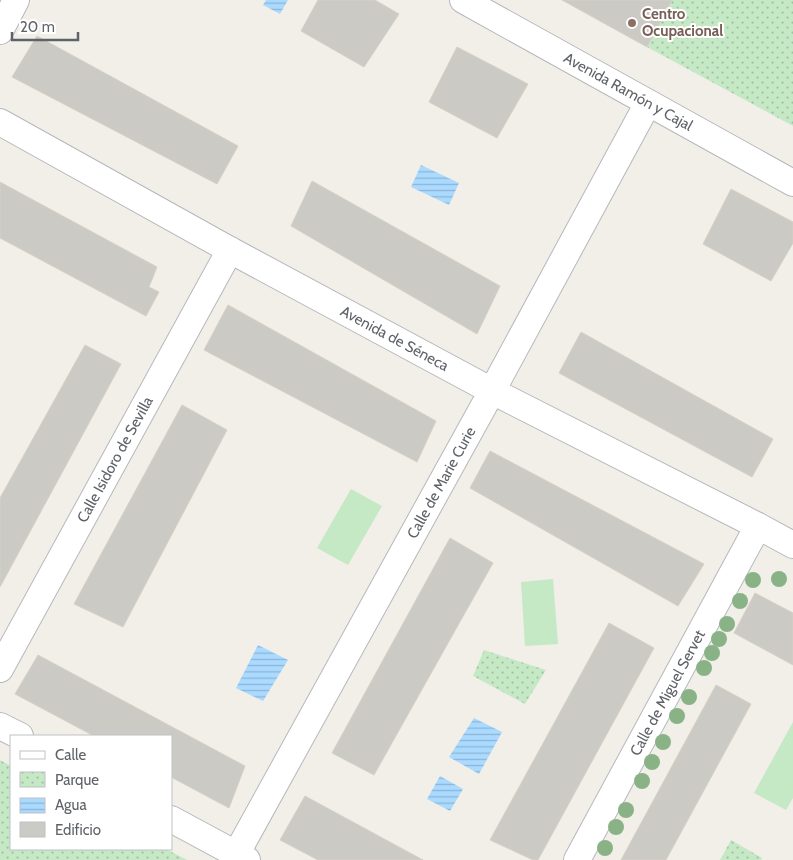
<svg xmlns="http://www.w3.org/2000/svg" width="793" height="860" font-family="Cabin,sans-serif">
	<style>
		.park { fill: url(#park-dots) }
		.garden { fill: #c5e8c5 }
		.water { fill: url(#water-rules) }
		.building { fill: #cccac5; stroke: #d6d1c6 }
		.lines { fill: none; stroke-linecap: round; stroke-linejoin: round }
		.minor-casing { stroke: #b5b8bc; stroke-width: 28 }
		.minor { stroke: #fff; stroke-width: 26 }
		.tree { fill: #89b387 }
		.education-dot { fill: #8d6e63; stroke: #fff; stroke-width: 2 }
		.labels { text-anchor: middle; stroke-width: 4; stroke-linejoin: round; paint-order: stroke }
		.education-label { font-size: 15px; font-weight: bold; fill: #785e54; stroke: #fff; text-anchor: start }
		.street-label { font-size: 15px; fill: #5f6368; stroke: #fff }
	</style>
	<defs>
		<pattern id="park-dots" width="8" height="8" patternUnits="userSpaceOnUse" patternTransform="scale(1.25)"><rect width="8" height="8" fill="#c5e8c5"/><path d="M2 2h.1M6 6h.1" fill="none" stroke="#a3c0a4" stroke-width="1.8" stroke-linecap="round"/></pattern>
		<pattern id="water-rules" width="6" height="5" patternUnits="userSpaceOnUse" patternTransform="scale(1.25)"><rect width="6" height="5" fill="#aadaff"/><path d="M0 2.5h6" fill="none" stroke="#8eb4d2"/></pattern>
	</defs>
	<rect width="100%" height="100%" fill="#f1efe8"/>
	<!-- park -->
	<path class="park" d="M672,0H793V126L647,47Z
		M484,650L546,670L525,704L473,676Z
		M0,760L11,766V849H166L187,860H0Z
		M731,840L762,858L761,860H720Z"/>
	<!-- garden -->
	<path class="garden" d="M351,489L382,506L348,565L317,548Z
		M553,579L558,644L525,646L521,582Z
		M793,722V798L786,810L754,793Z"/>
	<!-- water -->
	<path class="water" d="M266,0H288L280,14L263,5Z
		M421,165L459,183L449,205L411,187Z
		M258,645L288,660L263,701L236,688Z
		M474,718L502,732L479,774L449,757Z
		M440,776L463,789L450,811L427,799Z"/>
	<!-- building -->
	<path class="building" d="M318,0H375L399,14L364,67L301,31Z
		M562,0H672L647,47Z
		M37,36L238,146L217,184L12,77Z
		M457,47L528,84L497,138L429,102Z
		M312,181L500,286L477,334L291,226Z
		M0,182L157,267L149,287L159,292L146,316L0,238Z
		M731,189L793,222V243L771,281L703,244Z
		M228,305L436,421L417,462L204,350Z
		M581,332L773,439L752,477L559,373Z
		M85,345L121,364L0,587V498Z
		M182,405L227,430L123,627L74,604Z
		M490,451L704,564L678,606L470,488Z
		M450,538L493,563L374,775L332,753Z
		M755,593L793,613V665L734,633Z
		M609,623L654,648L538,860H533L490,840Z
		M38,655L245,766L229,808L171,777V736H94L15,694Z
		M716,685L751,704L666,860H621Z
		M305,796L423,860H318L280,840Z"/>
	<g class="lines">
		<!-- minor casing -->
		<g class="minor-casing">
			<g id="minor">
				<path id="s1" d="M463,0L793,183"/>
				<path d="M0,31L16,0"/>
				<path id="s2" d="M0,122L230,250L492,391L758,526L793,545"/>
				<path id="s3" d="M0,669L230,250"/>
				<path d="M0,726L20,736"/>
				<path d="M171,819L247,860"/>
				<path id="s4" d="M233,860L492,391L648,103"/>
				<path id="s5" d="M577,860L758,526"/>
			</g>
		</g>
		<!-- minor -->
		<use href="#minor" class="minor"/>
	</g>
	<!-- trees -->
	<g class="tree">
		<circle cx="779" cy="579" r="8"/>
		<circle cx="753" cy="580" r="8"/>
		<circle cx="740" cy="601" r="8"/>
		<circle cx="727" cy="624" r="8"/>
		<circle cx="719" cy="639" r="8"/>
		<circle cx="712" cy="653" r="8"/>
		<circle cx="704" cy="668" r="8"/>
		<circle cx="689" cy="697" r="8"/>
		<circle cx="677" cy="716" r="8"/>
		<circle cx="663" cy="742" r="8"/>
		<circle cx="652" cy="762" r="8"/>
		<circle cx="642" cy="781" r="8"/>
		<circle cx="626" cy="810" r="8"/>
		<circle cx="616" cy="827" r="8"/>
		<circle cx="605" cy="848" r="8"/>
	</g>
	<!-- markers -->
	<circle class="education-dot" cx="632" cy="23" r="5"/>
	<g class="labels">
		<!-- education labels -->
		<g class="education-label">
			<text x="642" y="19">Centro<tspan x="642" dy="17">Ocupacional</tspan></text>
		</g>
		<!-- street labels -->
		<g class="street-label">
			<text dy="5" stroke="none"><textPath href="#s1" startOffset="189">Avenida Ramón y Cajal</textPath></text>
			<text dy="5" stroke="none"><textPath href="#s2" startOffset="450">Avenida de Séneca</textPath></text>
			<text dy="5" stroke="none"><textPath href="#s3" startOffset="239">Calle Isidoro de Sevilla</textPath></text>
			<text dy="5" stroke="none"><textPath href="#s4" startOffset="431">Calle de Marie Curie</textPath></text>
			<text dy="5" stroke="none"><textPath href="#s5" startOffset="190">Calle de Miguel Servet</textPath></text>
		</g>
	</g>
	<!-- legend -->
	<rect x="10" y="735" width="162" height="115" fill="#ffffff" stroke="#bfc1c3"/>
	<rect x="20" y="751" width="25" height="8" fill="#ffffff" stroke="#bfc1c3"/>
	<text x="55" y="760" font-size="15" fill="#5f6368">Calle</text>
	<rect x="20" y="772" width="25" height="15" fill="url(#park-dots)" stroke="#bfc1c3"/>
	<text x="55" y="785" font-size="15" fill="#5f6368">Parque</text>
	<rect x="20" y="798" width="25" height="15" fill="url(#water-rules)" stroke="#bfc1c3"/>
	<text x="55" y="810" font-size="15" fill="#5f6368">Agua</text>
	<rect x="20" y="822" width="25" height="15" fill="#cccac5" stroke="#bfc1c3"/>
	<text x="55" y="835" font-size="15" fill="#5f6368">Edificio</text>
	<!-- scale -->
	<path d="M12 32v8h66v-8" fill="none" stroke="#5f6368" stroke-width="2.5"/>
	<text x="20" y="32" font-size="15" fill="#5f6368" stroke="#ffffff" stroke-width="4" paint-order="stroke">20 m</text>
</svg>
